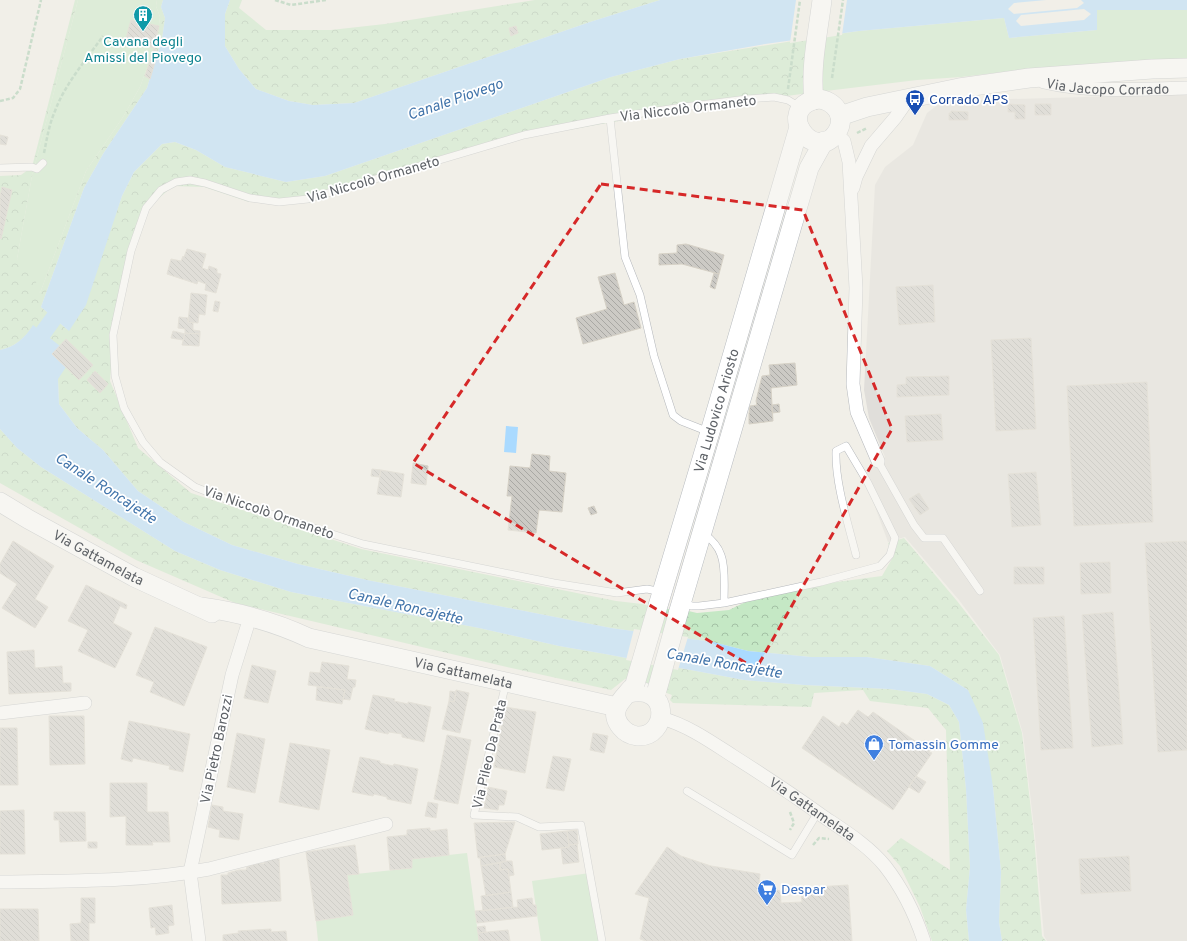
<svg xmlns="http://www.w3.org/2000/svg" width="1187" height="941" font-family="Overpass,sans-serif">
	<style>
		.industrial { fill: #e0deda }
		.green { fill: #c5e8c5 }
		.forest { fill: url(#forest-crowns) }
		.water { fill: #aadaff; fill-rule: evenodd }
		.pier { fill: #f1efe8 }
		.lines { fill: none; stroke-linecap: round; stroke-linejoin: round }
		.canal { stroke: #aadaff; stroke-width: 17 }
		.building { fill: url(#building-back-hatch); stroke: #d6d1c6 }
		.service-casing { stroke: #b5b8bc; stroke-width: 8 }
		.minor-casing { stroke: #b5b8bc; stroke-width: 14 }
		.secondary-casing { stroke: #b6babf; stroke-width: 20 }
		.path { stroke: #9cc7a9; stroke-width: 2.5; stroke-dasharray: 4 2; stroke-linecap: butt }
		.service { stroke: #fff; stroke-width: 7 }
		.minor { stroke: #fff; stroke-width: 13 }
		.secondary { stroke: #fff; stroke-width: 19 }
		.secondary-bridge-casing { stroke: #b6babf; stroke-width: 20; stroke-linecap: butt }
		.secondary-bridge { stroke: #fff; stroke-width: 19 }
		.marked { fill: none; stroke: #d62828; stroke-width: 3; stroke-dasharray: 8 5; stroke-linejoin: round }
		.labels { text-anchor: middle; stroke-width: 3.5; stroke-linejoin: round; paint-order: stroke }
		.culture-label { font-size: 14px; fill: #0d838f; stroke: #fff }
		.street-label { font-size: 14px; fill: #5f6368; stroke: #fff }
		.transit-label { font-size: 14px; fill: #164399; stroke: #fff; text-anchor: start }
		.shop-label { font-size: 14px; fill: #366cbe; stroke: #fff; text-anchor: start }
		.water-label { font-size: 15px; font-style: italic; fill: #4174aa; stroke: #fff }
	</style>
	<defs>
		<pattern id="forest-crowns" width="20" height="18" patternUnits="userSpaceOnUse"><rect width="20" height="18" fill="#c5e8c5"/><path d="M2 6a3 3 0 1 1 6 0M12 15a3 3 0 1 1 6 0" fill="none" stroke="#a3c0a4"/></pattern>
		<pattern id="building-back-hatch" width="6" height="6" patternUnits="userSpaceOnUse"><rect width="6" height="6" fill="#cccac5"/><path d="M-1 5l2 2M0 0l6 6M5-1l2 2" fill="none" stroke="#a9a8a4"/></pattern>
	</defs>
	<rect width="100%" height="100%" fill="#f1efe8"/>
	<!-- industrial -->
	<path class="industrial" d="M1187,94V941H1047L1044,936L1035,836L1023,734L1000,655L959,600L905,537L888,542L867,485V468L885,457L869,418L864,390L875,185L885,167L913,145L927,113L943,101Z"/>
	<!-- green -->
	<path class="green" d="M78,0H157L156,6L160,17L157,40L140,87L123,117L86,171L40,293L17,259L32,176Z
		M1097,10H1187V61L1028,69L961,77L917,80L809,93L818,37L859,31L1004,18L1009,38L1097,30Z
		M467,853L479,941H318L316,921L353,915L347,875L412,868V859Z
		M590,873L599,941H541L532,881Z"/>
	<!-- forest -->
	<path class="forest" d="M75,0H78L32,176L17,259L30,266L40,293L86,171L123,117L140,87L157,40L160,17L156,6L157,0H163L161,7L165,18L162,39L147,88L103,154L84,188L41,307L68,330L104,247L122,196L134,172L162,144L175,142L196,150L225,167L286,182L325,176L611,77L680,59L818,37L809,93L676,111L522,138L370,183L308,203L249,202L204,187L173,186L144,211L116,306L110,381L138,448L191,493L361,549L616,601L642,604L659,609H680L697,613L729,610L756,597L822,584L882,576L893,557L888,543L904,538L957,601L999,655L1022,733L1034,836L1042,936L1046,941H1002L999,922L1001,872L993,787L968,690L930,666L867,657H811L748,651L713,642L611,628L367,580L298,564L232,545L184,522L138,491L103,450L77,428L59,404L58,379L52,354L33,326C25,338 15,347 0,350V176L21,175L32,167Z
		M230,0H242L239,8L266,30H331L385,24L535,0H660L590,22L354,103L313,105L289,101L256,89L239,69L225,46V14Z
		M0,429L17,448L41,467L175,551L220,570L291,592L479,628L559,646L605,654L744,680L804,685L889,689L927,694L949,705L959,722L966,789L970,867L966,910L969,941H932L920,907L900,866L887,851L901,838L950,870L946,730L928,708L870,701L863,690L814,693L811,707L673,703L670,700L672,695L646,685L625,679L611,690L507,667L235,603L136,560L0,483Z"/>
	<!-- water -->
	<path class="water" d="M163,0H230L225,14V46L239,69L256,89L289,101L313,105L354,103L590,22L660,0H1046L1014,3L1008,9L1014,14L1077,8L1084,3L1081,0H1187V10H1097V30L1009,38L1004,18L859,31L765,44L680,59L611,77L325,176L286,182L225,167L196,150L175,142L162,144L134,172L122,196L86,305L69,331L41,307L84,188L103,154L147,88L162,39L165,18L161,7ZM1084,9L1091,14L1084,20L1021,26L1016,21L1021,15Z
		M33,325L60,346L66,367L58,379L59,404L77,428L103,450L138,491L184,522L232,545L298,564L367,580L611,628L713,642L748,651L811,657H867L930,666L968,690L983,723L993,787L1001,872L999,922L1002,941H969L966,910L970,867L966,789L959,722L949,705L927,694L889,689L804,685L744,680L605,654L559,646L479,628L291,592L220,570L175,551L41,467L17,448L0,429V350C15,347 25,338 33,325Z
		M506,426L518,427L516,453L504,452Z"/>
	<!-- pier -->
	<path class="pier" d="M796,0H847L842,35L790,43Z
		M634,629L688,637L678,670L626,660Z"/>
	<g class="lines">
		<!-- canal -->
		<path class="canal" d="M30,351L64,304L66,299"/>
	</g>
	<!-- building -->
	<path class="building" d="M131,20L159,26L154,48L126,38Z
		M516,26L518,33L511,36L509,28Z
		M154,48L158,52L150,79L145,76Z
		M1008,104L1025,105V119H1015V112H1008Z
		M1035,104H1051V115H1035Z
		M951,111L968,112V120H949V113H951Z
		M0,135L8,137L6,145L0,144Z
		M2,187L12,190L1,239L0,238V196Z
		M686,244L724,255L719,274L682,264L659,265V254L677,253V245Z
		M187,249L206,254L202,268L208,270L209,266L217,269V273L221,274L216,293L205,290L206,284L198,281L197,284L167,274L171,259L181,261L183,256L184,257Z
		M615,273L624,305L634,302L641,328L583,344L576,318L607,309L598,277Z
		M714,273L719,274L715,289L710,287Z
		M933,285L935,322L899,325L896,287Z
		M191,293L207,295L205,315L199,314L198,323L188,322Z
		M215,301L220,302L218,312L213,311Z
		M179,317L188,318V322L193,323V330L200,331V334L185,333V329L178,328Z
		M173,331L185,334L183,340L171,338Z
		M185,333L200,334L199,346L182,345Z
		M1031,338L1036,429L996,431L991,340Z
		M66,339L93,365L79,380L52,354Z
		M795,363L797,385L771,388L773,421L749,424V414L750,406L757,405L756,401L762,376L770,375L769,365Z
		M95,371L108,384L100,393L87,380Z
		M949,376V395L897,397V385L906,384V377Z
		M1147,382L1153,522L1074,526L1067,386Z
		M779,404L780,412L772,413V405Z
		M941,414L943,440L907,442L905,416Z
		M532,454L550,456L549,471L566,473L562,512L539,510L536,533L508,530L512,496H507L510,466L530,468Z
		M413,463L428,466L426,485L411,483Z
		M372,469L381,470L379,477L371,476Z
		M381,470L404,474L401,497L377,494Z
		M1036,472L1041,525L1012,527L1008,474Z
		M919,493L929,509L920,515L909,499Z
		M594,506L597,513L591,515L588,508Z
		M13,541L54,566L35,599L48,607L35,628L2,608L17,584L0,573V564Z
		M1187,541V750L1158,752L1145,543Z
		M1110,562L1111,593L1081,594L1080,563Z
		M1014,567H1044V584H1014Z
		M86,585L127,605L126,609L120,606L113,623L132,633L115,668L78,651L88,630L68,621Z
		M1113,612L1123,744L1092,747L1082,615Z
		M1064,616L1073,748L1041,750L1033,618Z
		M155,627L207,647L184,706L150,692L154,682L136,675Z
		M34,650L35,668L62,666L63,683H71V691L9,694L7,652Z
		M322,662L349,666L347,679L356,680L355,687H353L350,700L343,699L345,690L308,685L310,672L320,673Z
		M252,665L276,671L268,703L244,698Z
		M317,687L345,690L342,704L316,700Z
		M456,690L469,693L460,733L442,729L449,701L454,702Z
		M450,691L456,692L454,702L449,701Z
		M373,695L395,699L394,701L408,704V702L431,707L424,742L402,737V734L389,732L388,734L365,729Z
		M505,707L536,712L525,773L494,767Z
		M858,710L868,717L873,712L921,745L924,740L933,747L929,752L932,753L893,810L802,748L823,716L839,727L842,722L847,725Z
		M49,716H84L85,764L50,765Z
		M129,721L190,734L183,772L169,769L170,766L133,758L132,762L121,759Z
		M0,728H17L18,785H0Z
		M237,733L265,739L255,793L227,787Z
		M593,733L608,736L604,753L590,750Z
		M447,735L471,740L458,804L434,799Z
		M290,743L330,750L319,810L279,802Z
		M553,756L571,759L564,791L546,788Z
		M360,757L380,761V763L393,766L394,764L418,769L411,804L387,799V797L374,794L373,796L352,792Z
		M916,776L926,782L919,793L909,787Z
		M110,783H147V812H168L170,842H152L153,845H126V816L110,817Z
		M488,787L507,791L504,805H499L498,810L484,808Z
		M428,802L438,804L436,818L425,816Z
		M212,805L223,807V811L243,814L239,840L219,837L220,830L208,827Z
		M24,810L25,854H0V811Z
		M54,812H85L86,841L60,842L59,820H54Z
		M515,822L505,854L478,858L474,823Z
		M430,828V831L447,829L449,855L412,859V868L390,870L387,837L407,835V830Z
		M577,830L578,844L569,845L567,831Z
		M567,831L569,847L542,850L540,834Z
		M88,842H97V848H88Z
		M577,844L579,862L563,864L561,848L569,847V845Z
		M355,845L359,874L347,875L353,915L316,921L306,852Z
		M667,847L681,856L711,866L760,874L759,884L780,891L781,903L802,902L801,888L848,885L852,941H646L640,939L649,898L635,894Z
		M505,854L506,861L481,866L480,857Z
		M1129,856L1131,891L1081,894L1079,859Z
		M273,859H279L281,901L222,904L221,875H228V873L239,870H246L247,867L259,863L264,864V862Z
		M506,861H512L514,875L509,876L508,869L500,870V863Z
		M500,863V870L508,869L511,892L486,896L481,866Z
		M511,892L513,907L483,911L481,896Z
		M81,898H95V923H89V941H71L70,924L81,923Z
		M532,898L533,905H536L537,916L477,923L475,911L518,907L517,900Z
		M172,905L174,925L168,926L169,933L156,935L155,927L151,928L149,908Z
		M0,909H38L39,941H0Z
		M485,926L486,932L478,933L477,927Z
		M271,929V932L286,931L287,941H223V935L239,933L238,931Z
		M508,930L510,941H479L478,933Z"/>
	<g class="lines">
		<!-- service casing -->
		<g class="service-casing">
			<path id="service" d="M610,118L625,257L640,295L654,356L673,415L681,421L709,432
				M0,168L32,167L37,169L43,163
				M878,461L914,525L924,538H943L980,591
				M703,533C710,538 718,546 721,555C726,568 724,590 724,603
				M662,592L647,589L617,593L554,583L363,544L228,500L195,487L160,462L143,442L124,408L115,376L113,335L131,251L146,208L161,190L176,182L190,180L205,183L250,198L279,202L308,199L524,135L610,118L676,108L747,99L774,97L788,100L801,108
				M681,603L692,606H699L724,603L821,582L880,566L890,555L895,538L868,483L846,446L836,451C835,483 848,523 856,555
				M506,683L474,815L517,817L539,827L581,825L602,941
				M687,791L792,855L818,812"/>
		</g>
		<!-- minor casing -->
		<g class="minor-casing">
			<g id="minor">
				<path id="s1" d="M1044,82C1090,93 1140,89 1187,88"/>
				<path d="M836,134L844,141L849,162L856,288L853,384L857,412L878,461"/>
				<path d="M853,188L856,177L871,146L895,118L909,98"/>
				<path d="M0,713L85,703"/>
				<path id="s2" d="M661,718C687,725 710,741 733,756C763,775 792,794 821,815C843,830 868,845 885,866C903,889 915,914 924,941"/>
				<path d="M0,882C70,881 141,882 209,869L386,824"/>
				<path d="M199,941L190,872L232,675L247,627"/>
			</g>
		</g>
		<!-- secondary casing -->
		<g class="secondary-casing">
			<g id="secondary">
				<path d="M818,99C834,100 847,116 837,132C815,166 772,108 818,99Z"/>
				<path d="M814,100C810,67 818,33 822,0"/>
				<path d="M840,116L867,107L959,88L1029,78L1152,69L1187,68"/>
				<path id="s3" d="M0,502L28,519L134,577L212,613"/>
				<path id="s4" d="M201,607C238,612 275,622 309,638L617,707"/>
				<path id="s5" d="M657,609L710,432L799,127"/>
				<path d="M678,614L809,168L824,141"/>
				<path d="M629,693C671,683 669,738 637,736C631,735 625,732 621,727C606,709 626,697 635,684"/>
			</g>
		</g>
		<!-- path -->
		<path class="path" d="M275,0L291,5L326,0
			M832,78L843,0
			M788,89L800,0
			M0,101L13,98L20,89L41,0
			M857,133L867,128
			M44,153C47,138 49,125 55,111C65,84 86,60 103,36
			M790,812L794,823L790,830
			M813,845L819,838L829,839"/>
		<!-- service -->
		<use href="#service" class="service"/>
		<!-- minor -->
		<use href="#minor" class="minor"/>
		<!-- secondary -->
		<use href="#secondary" class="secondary"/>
		<!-- secondary-bridge casing -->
		<g class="secondary-bridge-casing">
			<path id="secondary-bridge" d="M635,684L657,609
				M657,690L678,614"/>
		</g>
		<!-- secondary-bridge -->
		<use href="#secondary-bridge" class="secondary-bridge"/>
	</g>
	<!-- marked area -->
	<path d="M0 0H1187V941H0ZM601,184L803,210L892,429L756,669L413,463Z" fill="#f1efe8" fill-opacity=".55" fill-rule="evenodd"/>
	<path class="marked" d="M601,184L803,210L892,429L756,669L413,463Z"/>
	<!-- icons -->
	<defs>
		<g id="building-pin" transform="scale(1)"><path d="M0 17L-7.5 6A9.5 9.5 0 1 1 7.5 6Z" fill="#0f9aa8" stroke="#fff"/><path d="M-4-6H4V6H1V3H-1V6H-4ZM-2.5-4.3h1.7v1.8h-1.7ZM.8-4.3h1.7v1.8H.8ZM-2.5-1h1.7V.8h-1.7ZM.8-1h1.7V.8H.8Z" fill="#fff"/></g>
		<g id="bus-pin" transform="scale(1)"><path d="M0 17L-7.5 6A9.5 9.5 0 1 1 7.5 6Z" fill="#1a4fb4" stroke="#fff"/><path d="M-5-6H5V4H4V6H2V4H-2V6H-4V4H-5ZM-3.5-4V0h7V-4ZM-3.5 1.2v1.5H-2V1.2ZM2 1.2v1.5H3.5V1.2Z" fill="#fff"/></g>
		<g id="shop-pin" transform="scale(1)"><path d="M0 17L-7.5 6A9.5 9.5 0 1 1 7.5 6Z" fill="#3f7fe0" stroke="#fff"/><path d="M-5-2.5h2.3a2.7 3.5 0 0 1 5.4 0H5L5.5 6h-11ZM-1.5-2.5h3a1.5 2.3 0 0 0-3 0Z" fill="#fff"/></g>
		<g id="supermarket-pin" transform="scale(1)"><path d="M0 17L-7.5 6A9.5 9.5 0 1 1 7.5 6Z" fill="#3f7fe0" stroke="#fff"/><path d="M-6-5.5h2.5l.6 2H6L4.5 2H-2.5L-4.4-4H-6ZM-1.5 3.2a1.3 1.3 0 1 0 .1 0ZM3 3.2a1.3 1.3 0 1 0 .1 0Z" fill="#fff"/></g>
	</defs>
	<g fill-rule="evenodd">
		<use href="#building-pin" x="143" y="15"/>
		<use href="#bus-pin" x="915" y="99"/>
		<use href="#shop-pin" x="874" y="744"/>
		<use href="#supermarket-pin" x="767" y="889"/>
	</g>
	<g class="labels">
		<!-- culture labels -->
		<g class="culture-label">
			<text x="143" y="46">Cavana degli<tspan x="143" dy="16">Amissi del Piovego</tspan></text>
		</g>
		<!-- street labels -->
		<g class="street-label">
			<text dy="5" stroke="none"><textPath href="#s1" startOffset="64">Via Jacopo Corrado</textPath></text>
			<text transform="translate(688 108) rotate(-7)" y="5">Via Niccolò Ormaneto</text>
			<text transform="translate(373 179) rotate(-16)" y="5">Via Niccolò Ormaneto</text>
			<text dy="5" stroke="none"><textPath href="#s5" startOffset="207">Via Ludovico Ariosto</textPath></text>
			<text transform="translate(269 512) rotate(19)" y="5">Via Niccolò Ormaneto</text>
			<text dy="5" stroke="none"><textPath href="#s3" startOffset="113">Via Gattamelata</textPath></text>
			<text dy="5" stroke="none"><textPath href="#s4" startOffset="271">Via Gattamelata</textPath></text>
			<text transform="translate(216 749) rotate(-78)" y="5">Via Pietro Barozzi</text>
			<text transform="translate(489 754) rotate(-77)" y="5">Via Pileo Da Prata</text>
			<text dy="5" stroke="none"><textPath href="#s2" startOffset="177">Via Gattamelata</textPath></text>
		</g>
		<!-- transit labels -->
		<g class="transit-label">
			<text x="929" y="104">Corrado APS</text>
		</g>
		<!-- shop labels -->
		<g class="shop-label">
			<text x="888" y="749">Tomassin Gomme</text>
			<text x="781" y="894">Despar</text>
		</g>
		<!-- water labels -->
		<g class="water-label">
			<text transform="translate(455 99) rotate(-19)" y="5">Canale Piovego</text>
			<text transform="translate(106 488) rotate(33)" y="5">Canale Roncajette</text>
			<text transform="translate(405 606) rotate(13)" y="5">Canale Roncajette</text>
			<text transform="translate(724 663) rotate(10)" y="5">Canale Roncajette</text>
		</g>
	</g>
</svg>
